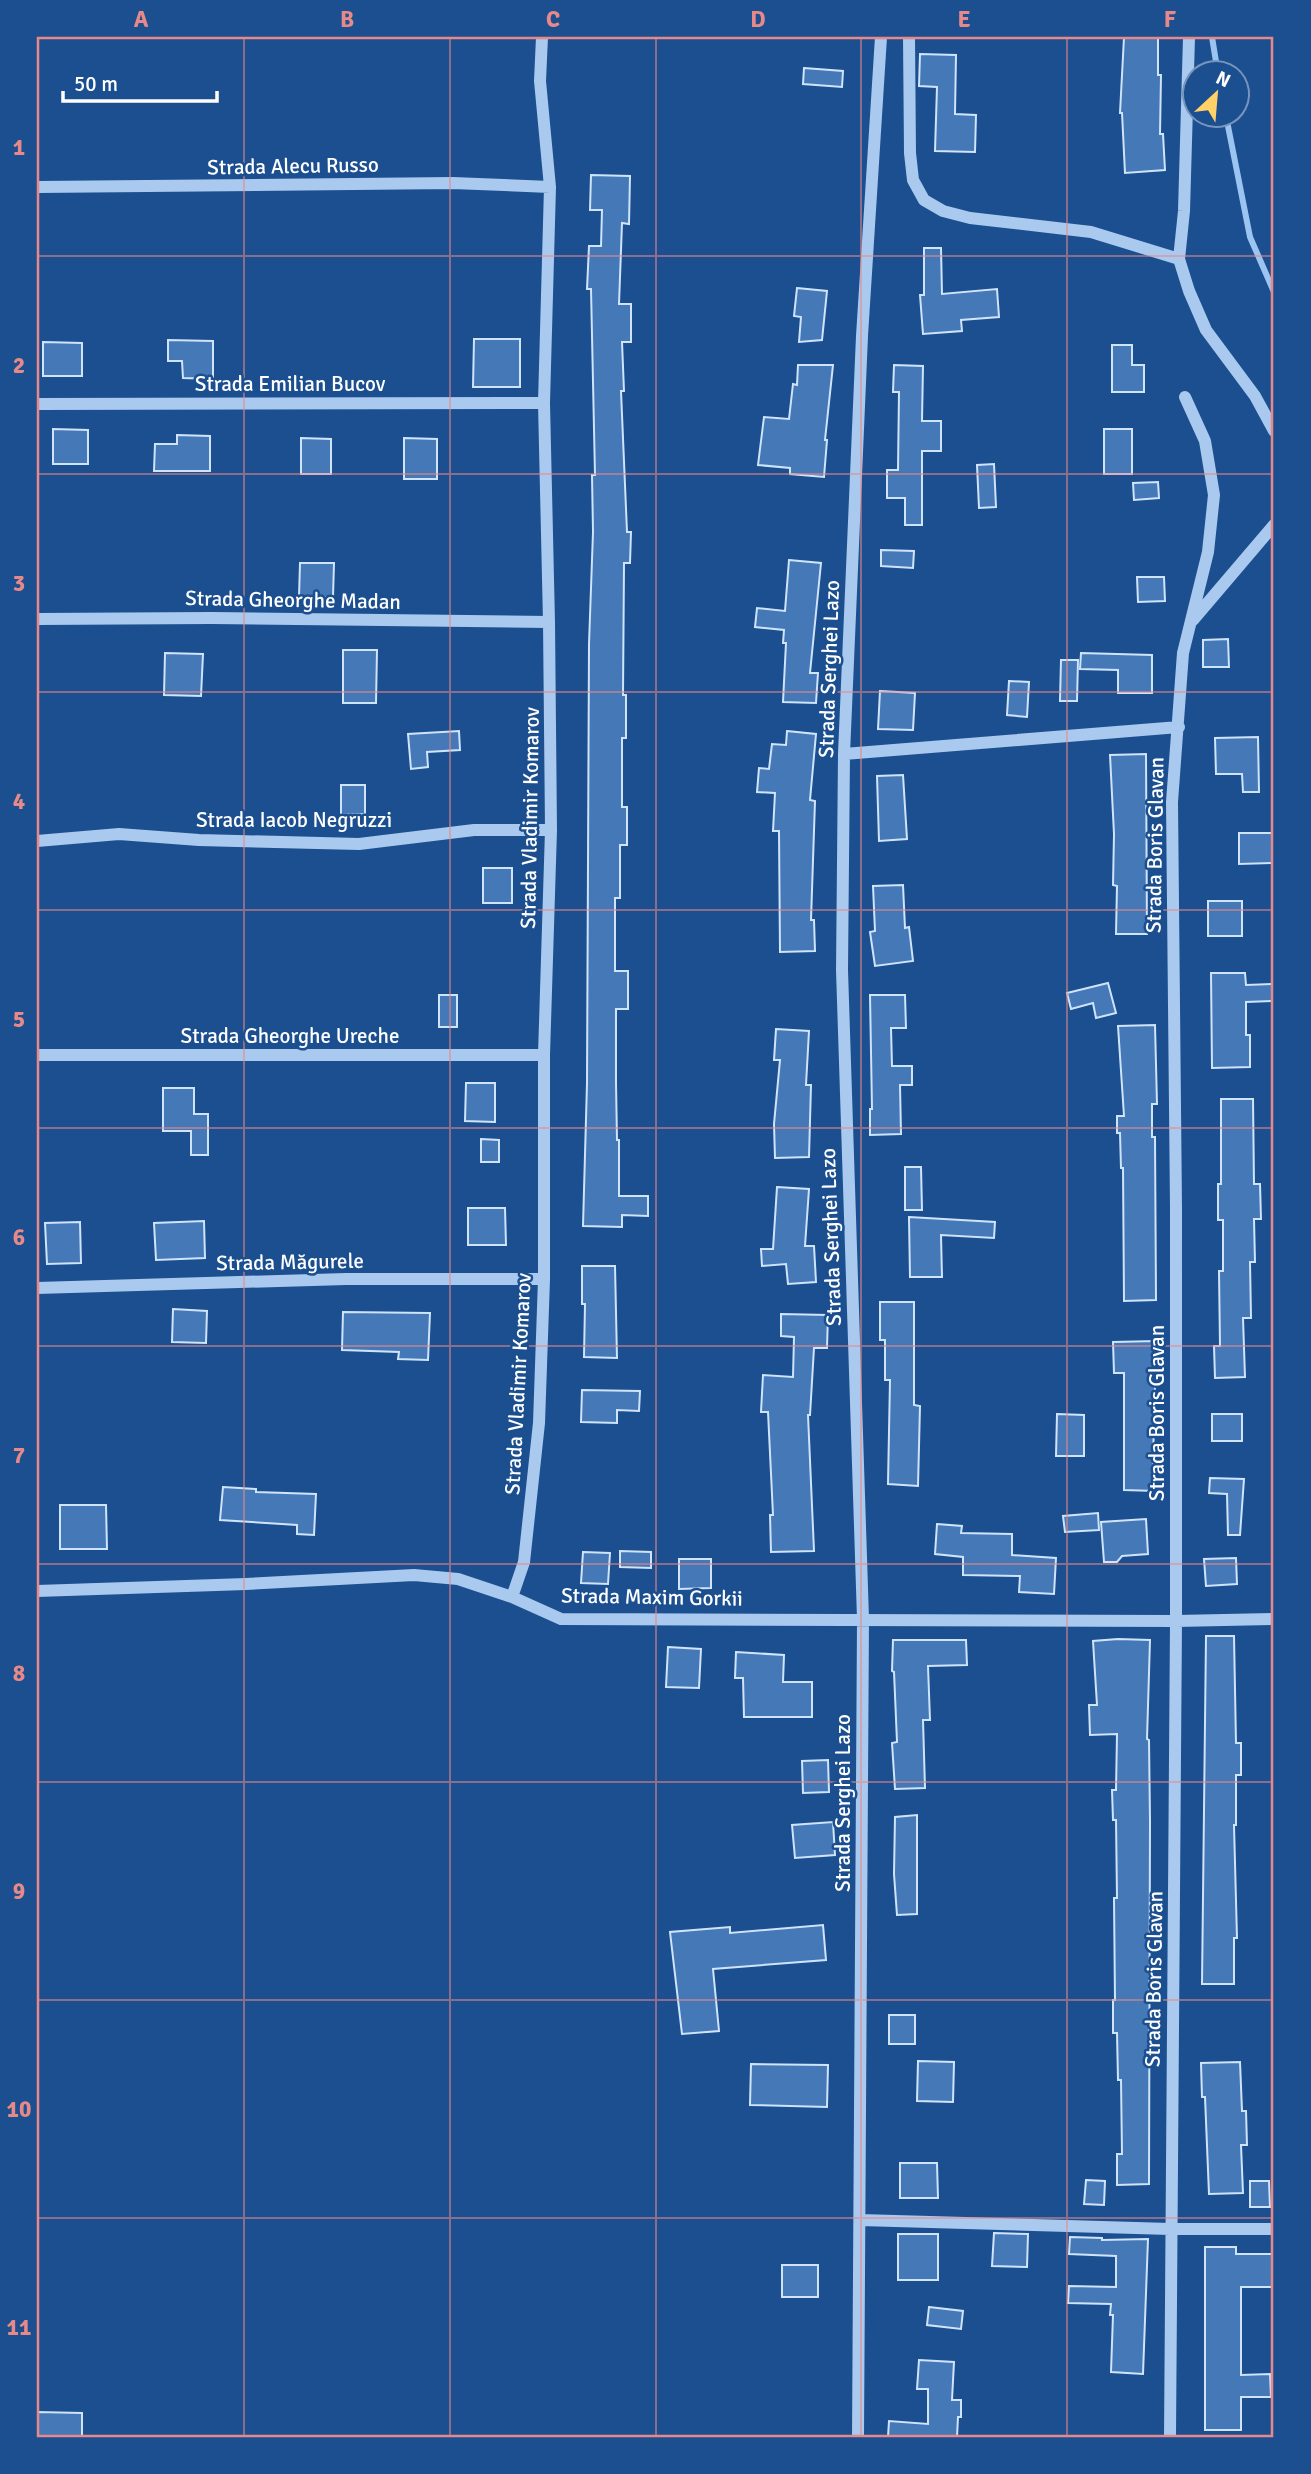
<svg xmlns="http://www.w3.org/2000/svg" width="1311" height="2474" font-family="Signika,sans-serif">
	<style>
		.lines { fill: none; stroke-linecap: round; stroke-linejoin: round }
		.stream { stroke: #9cc4f0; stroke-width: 6 }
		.building { fill: #4478b7; stroke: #cfe3fa; stroke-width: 2 }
		.minor { stroke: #a9c9ee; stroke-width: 12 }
		.grid { fill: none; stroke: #e88989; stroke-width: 2; stroke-opacity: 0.55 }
		.labels { text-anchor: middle; stroke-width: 5; stroke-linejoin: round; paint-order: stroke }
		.street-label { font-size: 21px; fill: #fff; stroke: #1b4f8f }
		.neatline { fill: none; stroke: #e88989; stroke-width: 2.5 }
		.grid-label { font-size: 23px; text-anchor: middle; font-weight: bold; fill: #e88989 }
	</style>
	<rect width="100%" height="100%" fill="#1b4f8f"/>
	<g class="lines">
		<!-- stream -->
		<path class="stream" d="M1212,37L1218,74
			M1226,116L1250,237L1274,292"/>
	</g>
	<!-- building -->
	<path class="building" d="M1124,37H1158V75H1161L1160,134H1163L1165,170L1125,173L1122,113H1120Z
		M920,54L956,55L955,114L976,115L975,152L935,151L937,87L919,86Z
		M804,68L843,71L842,87L803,84Z
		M591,175L630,176L629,224L622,223L619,304H631V342H622L624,391H621L627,532H631L630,563H624L623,695H626V738H622V807H627V845H620V898H615V971H628V1009H616V1083L617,1140H619V1196H648V1216L622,1215V1227L583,1226L587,1083L589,644L593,532L592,475H595L591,289H587L589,246H601L602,210H590Z
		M924,248H941L942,294L997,289L999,317L961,320L962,331L923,334L920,295H924Z
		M797,288L827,291L822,340L799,342L801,317L794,316Z
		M474,339H520V387H473Z
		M168,340L213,341V379L183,378L182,361H168Z
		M43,342L82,343V376H43Z
		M1112,345H1132V365H1144V392H1112Z
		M798,365H833L825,440H827L824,477L790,474V468L758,465L764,417L789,419L793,384L797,385Z
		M894,365L923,366L922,421H941V451H922V525H905V498H887V470H898L899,392H893Z
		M53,429L88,430V464H53Z
		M1104,429H1132V474H1104Z
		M177,435L210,436V471H154L155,444H177Z
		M301,438L331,439V474H301Z
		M404,438L437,439V479H404Z
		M994,464L996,507L979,508L977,465Z
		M1158,482L1159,498L1134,500L1133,483Z
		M881,550L914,551L913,568L881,566Z
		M789,560L821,563L810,673H818L816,703L783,702L786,643H783L784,630L755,627L757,608L785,611Z
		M300,563H334L333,597H299Z
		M1137,577H1164L1165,601L1138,602Z
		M1228,639L1229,667H1203V640Z
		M343,650H377L376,703H343Z
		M165,653L203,654L201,696L164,695Z
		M1081,653L1152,655V693H1118V670L1080,669Z
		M1061,660H1078L1077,701H1060Z
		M1009,681L1029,682L1027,717L1007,715Z
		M880,691L915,693L913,730L878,729Z
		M459,731L460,750L427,752L428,767L411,769L408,734Z
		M787,731L816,734L810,800L815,801L811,920H814L815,951L780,952L779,831H773L775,793L757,792L759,768L769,769L772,744L786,745Z
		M1258,737L1259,792H1243L1242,774H1216L1215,738Z
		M1146,754L1147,934H1116L1117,886L1113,885L1114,834L1110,755Z
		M903,775L907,839L879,841L877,776Z
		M341,785H365V814L341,815Z
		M1239,833H1273V863L1239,864Z
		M483,868H512V903H483Z
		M903,885L905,928L909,927L913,961L875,966L870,932L875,931L873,886Z
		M1208,901H1242V936H1208Z
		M1211,973H1245L1246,985L1274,984V1001L1246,1002V1035H1250V1067L1212,1068Z
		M1108,983L1116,1013L1096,1018L1093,1003L1071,1009L1067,993Z
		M439,995H457V1027H439Z
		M870,995H905L906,1028H891L892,1066H912V1085H900L901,1134L870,1135V1109H872Z
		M1155,1025L1157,1104H1152V1137H1155L1156,1300L1124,1301L1123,1168H1121L1120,1133H1117V1116H1124L1118,1026Z
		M776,1029L809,1031L806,1085H811L809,1157L775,1158L774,1124L780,1060H774Z
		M466,1083H495V1122L465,1121Z
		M163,1088H194V1114H208V1155H191V1131H163Z
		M1221,1099H1253L1254,1184H1260L1261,1219H1254L1255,1262H1250L1251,1318H1243L1245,1377L1215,1378L1214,1346H1220L1219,1271H1223V1220H1218V1184H1221Z
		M481,1139L499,1140V1162H481Z
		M905,1167H921L922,1210H905Z
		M777,1187L809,1189L805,1246H814L816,1282L788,1284L786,1264L762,1266L761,1249H773Z
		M468,1208H505L506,1245H468Z
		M909,1217L995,1222L994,1238L941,1235L942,1277H910Z
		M204,1221L205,1258L156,1260L154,1223Z
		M80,1222L81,1263L47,1264L45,1223Z
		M582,1266H615L617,1358L584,1357L585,1304H582Z
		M880,1302H914V1405L920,1406L918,1486L888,1484L890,1380H885V1340H880Z
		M173,1309L207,1311L206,1343L172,1342Z
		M343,1312L430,1313L428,1360L398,1359L399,1352L342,1350Z
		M781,1314L828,1315L827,1348H814L810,1415H808L814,1551L771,1552L770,1515H773L768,1412H761L763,1375L793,1377L794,1337L781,1336Z
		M1156,1341L1153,1463L1156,1464L1155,1491L1124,1490V1373H1114L1113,1342Z
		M582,1390L640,1391L639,1411L617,1410V1423L581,1422Z
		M1057,1414L1084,1415V1456H1056Z
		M1212,1414H1242V1441H1212Z
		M1210,1478L1244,1479L1240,1535H1228L1227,1494L1209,1493Z
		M223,1487L256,1489V1492L316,1494L314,1535L297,1534V1525L220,1520Z
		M60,1505H106L107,1549H60Z
		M1098,1513L1099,1530L1065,1532L1063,1516Z
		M1146,1519L1148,1554L1122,1556L1117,1562H1104L1101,1522Z
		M937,1524L962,1526L961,1533L1012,1534V1555L1056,1558L1054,1594L1019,1592L1020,1576L963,1575V1557L935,1554Z
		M620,1551L651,1552V1568L620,1567Z
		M583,1552L610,1553L608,1584L581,1583Z
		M1236,1558L1237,1584L1206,1586L1204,1559Z
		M679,1559H711V1588L679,1589Z
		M1206,1636H1234L1236,1743H1241V1775H1236V1825H1234L1237,1938H1234V1984H1202Z
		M1118,1639L1150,1640L1147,1739L1149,1740L1150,1820L1149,2184L1117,2185V2154H1122L1121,2080H1118L1117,2033H1113V2000H1115L1114,1898H1117L1116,1820H1113L1112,1790H1116L1117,1734L1090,1735L1089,1705H1097L1093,1641Z
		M893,1640H966L967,1665L928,1666L930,1720H923L925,1788L895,1789L892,1743L897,1742L894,1672L892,1671Z
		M668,1647L701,1649L699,1688L666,1687Z
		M736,1652L784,1655L783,1682H812V1717H744L743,1678H735Z
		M828,1760L829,1792L803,1793L802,1761Z
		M917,1815V1914L897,1915L894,1874L895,1817Z
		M833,1822L835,1855L795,1858L792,1825Z
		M823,1925L826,1960L713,1969L719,2031L682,2034L670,1932L730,1927V1933Z
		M889,2015H915V2044H889Z
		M918,2061L954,2062L953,2102L917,2101Z
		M1240,2062L1242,2111H1246L1247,2145H1241L1243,2193L1209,2194L1205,2097H1202L1201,2063Z
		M751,2064L828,2065L827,2107L750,2105Z
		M900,2163H937L938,2198H900Z
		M1086,2180L1105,2181L1104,2205L1084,2204Z
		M1250,2181H1269L1270,2207H1250Z
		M994,2233L1028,2234L1027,2267L992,2266Z
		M898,2234H938V2280H898Z
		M1070,2237L1102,2238V2240L1148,2239L1143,2374L1111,2372L1113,2315H1110L1111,2304L1068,2303L1069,2286L1116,2287V2256L1069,2254Z
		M1205,2247H1236V2254H1273V2287H1241V2375L1270,2374L1271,2397H1241V2430H1205Z
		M782,2265H818V2297H782Z
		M929,2307L963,2311L961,2329L927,2325Z
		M919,2360L954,2362L952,2400H961V2417H958L957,2437H888L889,2421L928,2424V2389H917Z
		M37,2412L82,2413V2437H37Z"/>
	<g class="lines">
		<!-- minor -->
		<path class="minor" d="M909,37L910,153L913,180L924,200L943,211L970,218L1091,232L1179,259
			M1189,37L1184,211L1179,259L1189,291L1206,330L1255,396L1274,431
			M37,187L453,183L550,187
			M37,404L544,403
			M37,619L211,618L549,622
			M1193,620L1274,525
			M844,754L1179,727
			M37,841L119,834L199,840L359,844L474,830H551
			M37,1055H544
			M37,1288L346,1279H544
			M37,1591L246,1584L414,1575L458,1579L512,1597L561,1619L1176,1621L1274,1619
			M512,1597L524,1562L539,1423L544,1279V1055L551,830L549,622L544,403L550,187L540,81L542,37
			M860,2220L1170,2229H1274
			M858,2437L863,1619L842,970L844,754L862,336L881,37
			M1170,2437L1176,1621V1208L1172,802L1183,653L1208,552L1214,495L1205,441L1185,397"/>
	</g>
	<!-- grid -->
	<path class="grid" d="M244,37V2437M450,37V2437M656,37V2437M861,37V2437M1067,37V2437M37,256H1274M37,474H1274M37,692H1274M37,910H1274M37,1128H1274M37,1346H1274M37,1564H1274M37,1782H1274M37,2000H1274M37,2218H1274"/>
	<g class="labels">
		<!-- street labels -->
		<g class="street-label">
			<text transform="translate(293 166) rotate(-1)" y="7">Strada Alecu Russo</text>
			<text x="290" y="391">Strada Emilian Bucov</text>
			<text transform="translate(293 600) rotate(1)" y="7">Strada Gheorghe Madan</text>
			<text transform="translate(829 669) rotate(-88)" y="7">Strada Serghei Lazo</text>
			<text transform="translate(530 818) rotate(-89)" y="7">Strada Vladimir Komarov</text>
			<text x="294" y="827">Strada Iacob Negruzzi</text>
			<text transform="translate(1155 845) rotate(-89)" y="7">Strada Boris Glavan</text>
			<text x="290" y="1043">Strada Gheorghe Ureche</text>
			<text transform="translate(831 1237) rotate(-92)" y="7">Strada Serghei Lazo</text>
			<text transform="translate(290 1262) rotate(-1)" y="7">Strada Măgurele</text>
			<text transform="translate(518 1384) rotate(-87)" y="7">Strada Vladimir Komarov</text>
			<text transform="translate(1157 1413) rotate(-90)" y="7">Strada Boris Glavan</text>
			<text transform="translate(652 1597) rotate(1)" y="7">Strada Maxim Gorkii</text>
			<text transform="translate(843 1803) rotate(-90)" y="7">Strada Serghei Lazo</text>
			<text transform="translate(1154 1979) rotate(-89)" y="7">Strada Boris Glavan</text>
		</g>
	</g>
	<!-- border -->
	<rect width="1311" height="2474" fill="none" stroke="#1b4f8f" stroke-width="77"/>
	<!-- north arrow -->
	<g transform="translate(1216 94) rotate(26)"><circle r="33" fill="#1b4f8f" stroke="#7695bc" stroke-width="2"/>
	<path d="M0-5L12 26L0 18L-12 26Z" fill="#ffd166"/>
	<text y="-10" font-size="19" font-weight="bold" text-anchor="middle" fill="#ffffff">N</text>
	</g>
	<!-- scale -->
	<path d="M63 91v10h154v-10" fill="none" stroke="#ffffff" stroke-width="3.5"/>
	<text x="74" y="91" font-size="21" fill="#ffffff" stroke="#1b4f8f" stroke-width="5" paint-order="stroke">50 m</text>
	<rect x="38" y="38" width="1234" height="2398" class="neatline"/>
	<g class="grid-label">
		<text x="141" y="27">A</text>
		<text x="347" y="27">B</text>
		<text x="553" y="27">C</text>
		<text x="758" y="27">D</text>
		<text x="964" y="27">E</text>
		<text x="1170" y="27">F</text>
		<text x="19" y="155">1</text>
		<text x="19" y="373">2</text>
		<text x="19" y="591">3</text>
		<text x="19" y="809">4</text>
		<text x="19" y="1027">5</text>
		<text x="19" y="1245">6</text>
		<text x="19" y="1463">7</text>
		<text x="19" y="1681">8</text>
		<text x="19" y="1899">9</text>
		<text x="19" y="2117">10</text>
		<text x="19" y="2335">11</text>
	</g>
</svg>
